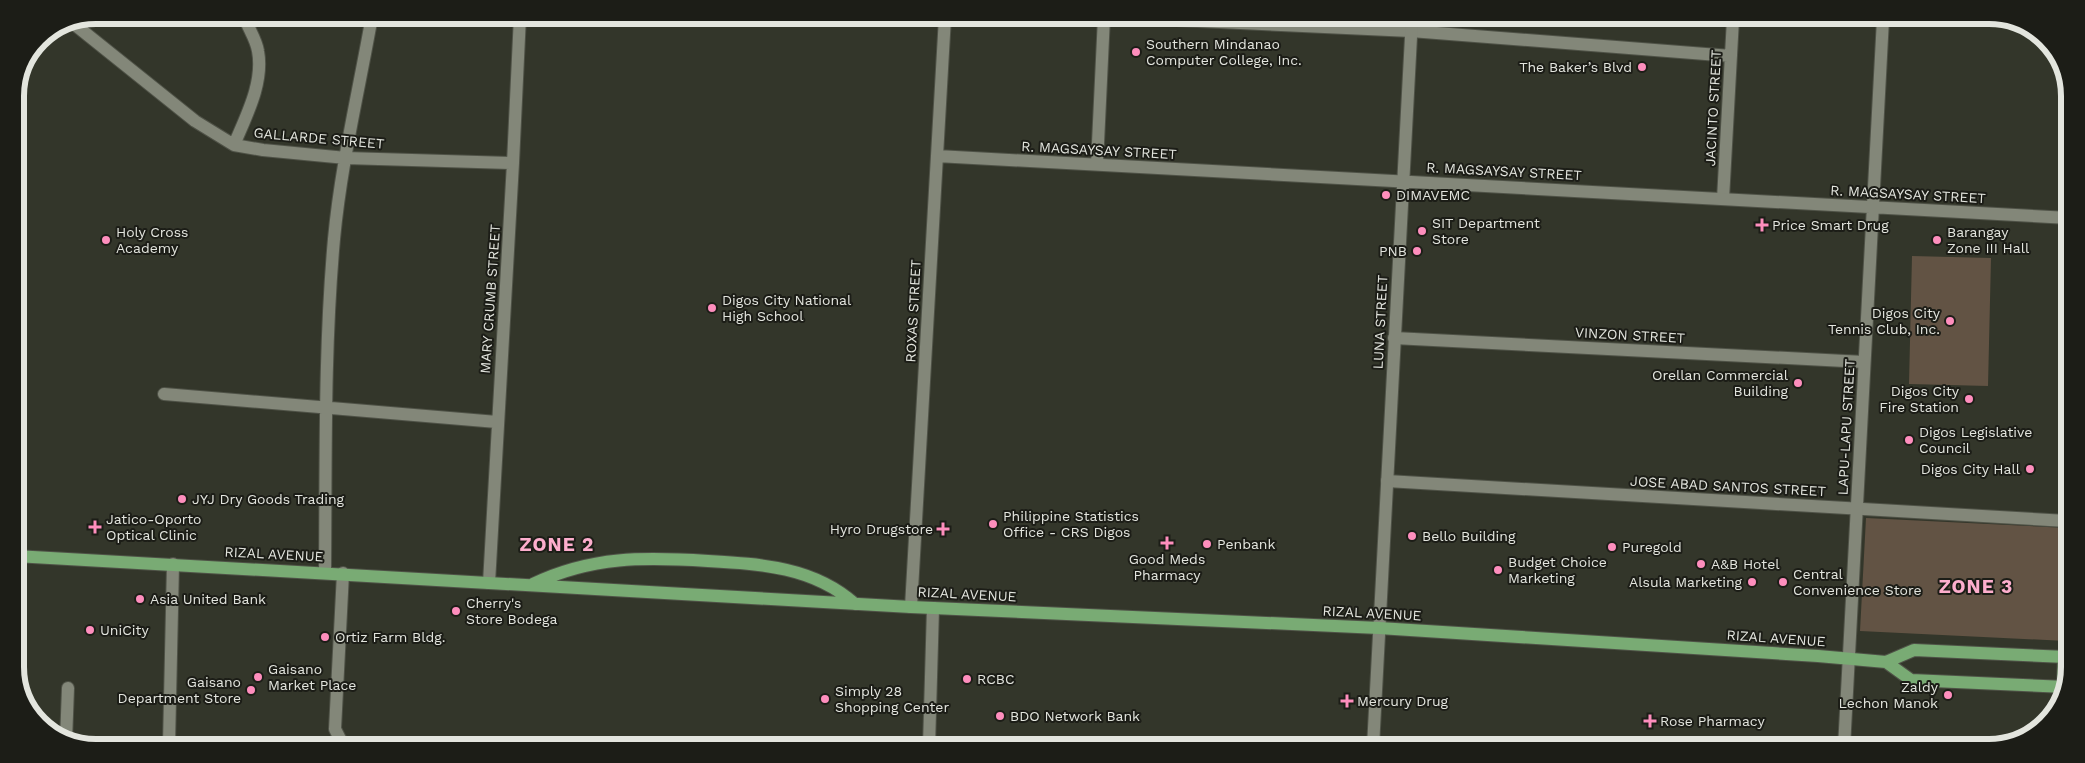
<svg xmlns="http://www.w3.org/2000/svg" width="2085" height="763" font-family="'Work Sans',sans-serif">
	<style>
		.green { fill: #625344 }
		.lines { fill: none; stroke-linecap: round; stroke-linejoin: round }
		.minor-casing { stroke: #4f5247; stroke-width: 14 }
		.tertiary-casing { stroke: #4f5247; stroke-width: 14 }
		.secondary-casing { stroke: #4f5247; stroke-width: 14 }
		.primary-casing { stroke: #4f5247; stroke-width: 14 }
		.minor { stroke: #838779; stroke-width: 12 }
		.tertiary { stroke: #838779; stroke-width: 12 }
		.secondary { stroke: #838779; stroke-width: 12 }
		.primary { stroke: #79ab74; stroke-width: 12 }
		.poi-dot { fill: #fe8ebd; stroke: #1c1d17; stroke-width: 2 }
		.labels { text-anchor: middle; stroke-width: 4; stroke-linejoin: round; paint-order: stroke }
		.poi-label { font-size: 14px; fill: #e3e5de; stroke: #1c1d17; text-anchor: start }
		.street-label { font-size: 14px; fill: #e3e5de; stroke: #1c1d17 }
		.district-label { font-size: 19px; font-weight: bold; letter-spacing: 1px; fill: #fdaecd; stroke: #1c1d17 }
		.rim { fill: none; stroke: #e3e5de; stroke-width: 6 }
	</style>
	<rect width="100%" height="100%" fill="#33362a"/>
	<!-- green -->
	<path class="green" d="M1912,256L1991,258L1988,386L1909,384Z
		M1866,518L2067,528L2066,641L1860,631Z"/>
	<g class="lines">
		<!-- minor casing -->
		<g class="minor-casing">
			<path id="minor" d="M1113,17L1411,31L1731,56
				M74,24L195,121L234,145L263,150L346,158L513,163
				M35,46L39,38
				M234,145C246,116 264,83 258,51C256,38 247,27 244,15
				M1097,164L1104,17
				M1723,199L1733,19
				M1394,338L1864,362
				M164,394L497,422
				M1387,481L2067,521
				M325,572C326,461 324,350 334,239C341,164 359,90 372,16
				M343,573L335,729L341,741L348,744
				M489,583L513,163L520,16
				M66,741L68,688
				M169,744L173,564"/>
		</g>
		<!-- tertiary casing -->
		<g class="tertiary-casing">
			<path id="tertiary" d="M937,156L2069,218
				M911,607L945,17
				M1373,747L1412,18
				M1844,748L1883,19"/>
		</g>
		<!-- secondary casing -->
		<g class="secondary-casing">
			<path id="secondary" d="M929,746L933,608"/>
		</g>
		<!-- primary casing -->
		<g class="primary-casing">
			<path id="primary" d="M15,556L911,607L1379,628L1818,656L1886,662L1914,650L2066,657
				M533,584C592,556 644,557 708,561C761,564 814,567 855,604
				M1886,662L1911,680L2066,687
				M2063,687L2064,656"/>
		</g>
		<!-- minor -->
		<use href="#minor" class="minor"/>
		<!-- tertiary -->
		<use href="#tertiary" class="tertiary"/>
		<!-- secondary -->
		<use href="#secondary" class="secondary"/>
		<!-- primary -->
		<use href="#primary" class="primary"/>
	</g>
	<!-- markers -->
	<g class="poi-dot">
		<circle cx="1136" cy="52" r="5"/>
		<circle cx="1642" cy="67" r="5"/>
		<circle cx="1386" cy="195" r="5"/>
		<path d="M1759.5 217.5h5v5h5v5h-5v5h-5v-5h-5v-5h5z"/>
		<circle cx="1422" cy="231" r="5"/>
		<circle cx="106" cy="240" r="5"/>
		<circle cx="1937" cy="240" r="5"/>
		<circle cx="1417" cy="251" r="5"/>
		<circle cx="712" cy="308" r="5"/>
		<circle cx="1950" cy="321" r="5"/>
		<circle cx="1798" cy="383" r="5"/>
		<circle cx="1969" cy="399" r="5"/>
		<circle cx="1909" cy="440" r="5"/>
		<circle cx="2030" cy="469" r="5"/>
		<circle cx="182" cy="499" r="5"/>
		<circle cx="993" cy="524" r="5"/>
		<path d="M92.5 519.5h5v5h5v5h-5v5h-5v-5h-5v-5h5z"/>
		<path d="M940.5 521.5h5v5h5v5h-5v5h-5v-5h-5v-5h5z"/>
		<circle cx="1412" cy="536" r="5"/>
		<path d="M1164.5 535.5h5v5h5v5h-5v5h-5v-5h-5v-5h5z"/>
		<circle cx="1207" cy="544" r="5"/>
		<circle cx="1612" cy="547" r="5"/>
		<circle cx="1701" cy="564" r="5"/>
		<circle cx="1498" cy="570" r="5"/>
		<circle cx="1752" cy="582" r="5"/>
		<circle cx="1783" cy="582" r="5"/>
		<circle cx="140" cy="599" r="5"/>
		<circle cx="456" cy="611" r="5"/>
		<circle cx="90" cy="630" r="5"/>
		<circle cx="325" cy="637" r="5"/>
		<circle cx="258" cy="677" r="5"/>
		<circle cx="967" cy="679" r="5"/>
		<circle cx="251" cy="690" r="5"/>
		<circle cx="1948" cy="695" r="5"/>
		<circle cx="825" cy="699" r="5"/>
		<path d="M1344.5 693.5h5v5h5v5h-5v5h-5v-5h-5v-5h5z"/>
		<circle cx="1000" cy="716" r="5"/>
		<path d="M1647.5 713.5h5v5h5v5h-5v5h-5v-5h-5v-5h5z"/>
	</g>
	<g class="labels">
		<!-- poi labels -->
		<g class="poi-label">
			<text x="1146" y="49">Southern Mindanao<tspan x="1146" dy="16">Computer College, Inc.</tspan></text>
			<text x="1632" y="72" text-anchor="end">The Baker’s Blvd</text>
			<text x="1396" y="200">DIMAVEMC</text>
			<text x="1432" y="228">SIT Department<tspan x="1432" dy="16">Store</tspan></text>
			<text x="1772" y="230">Price Smart Drug</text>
			<text x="116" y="237">Holy Cross<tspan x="116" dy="16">Academy</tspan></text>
			<text x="1947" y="237">Barangay<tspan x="1947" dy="16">Zone III Hall</tspan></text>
			<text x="1407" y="256" text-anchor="end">PNB</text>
			<text x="722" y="305">Digos City National<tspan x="722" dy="16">High School</tspan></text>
			<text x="1940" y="318" text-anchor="end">Digos City<tspan x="1940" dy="16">Tennis Club, Inc.</tspan></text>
			<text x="1788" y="380" text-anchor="end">Orellan Commercial<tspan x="1788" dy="16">Building</tspan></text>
			<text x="1959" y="396" text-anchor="end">Digos City<tspan x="1959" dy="16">Fire Station</tspan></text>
			<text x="1919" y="437">Digos Legislative<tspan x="1919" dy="16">Council</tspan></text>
			<text x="2020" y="474" text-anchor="end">Digos City Hall</text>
			<text x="192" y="504">JYJ Dry Goods Trading</text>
			<text x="1003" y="521">Philippine Statistics<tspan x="1003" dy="16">Office - CRS Digos</tspan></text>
			<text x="106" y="524">Jatico-Oporto<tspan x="106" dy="16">Optical Clinic</tspan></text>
			<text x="933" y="534" text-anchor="end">Hyro Drugstore</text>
			<text x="1422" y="541">Bello Building</text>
			<text x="1217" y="549">Penbank</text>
			<text x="1622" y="552">Puregold</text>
			<text x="1167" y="564" text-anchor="middle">Good Meds<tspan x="1167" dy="16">Pharmacy</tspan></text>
			<text x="1508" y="567">Budget Choice<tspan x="1508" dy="16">Marketing</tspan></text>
			<text x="1711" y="569">A&amp;B Hotel</text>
			<text x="1793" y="579">Central<tspan x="1793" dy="16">Convenience Store</tspan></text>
			<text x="1742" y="587" text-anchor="end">Alsula Marketing</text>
			<text x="150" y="604">Asia United Bank</text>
			<text x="466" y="608">Cherry's<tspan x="466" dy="16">Store Bodega</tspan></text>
			<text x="100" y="635">UniCity</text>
			<text x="335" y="642">Ortiz Farm Bldg.</text>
			<text x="268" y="674">Gaisano<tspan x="268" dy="16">Market Place</tspan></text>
			<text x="977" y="684">RCBC</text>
			<text x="241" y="687" text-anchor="end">Gaisano<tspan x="241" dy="16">Department Store</tspan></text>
			<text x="1938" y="692" text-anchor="end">Zaldy<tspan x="1938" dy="16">Lechon Manok</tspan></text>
			<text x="835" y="696">Simply 28<tspan x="835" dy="16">Shopping Center</tspan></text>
			<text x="1357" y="706">Mercury Drug</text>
			<text x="1010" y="721">BDO Network Bank</text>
			<text x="1660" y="726">Rose Pharmacy</text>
		</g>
		<!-- street labels -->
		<g class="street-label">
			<text transform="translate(1713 108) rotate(-87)" y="5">JACINTO STREET</text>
			<text transform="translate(319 138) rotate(5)" y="5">GALLARDE STREET</text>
			<text transform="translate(1099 150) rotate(3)" y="5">R. MAGSAYSAY STREET</text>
			<text transform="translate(1504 171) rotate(3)" y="5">R. MAGSAYSAY STREET</text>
			<text transform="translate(1908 194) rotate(3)" y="5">R. MAGSAYSAY STREET</text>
			<text transform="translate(490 299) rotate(-86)" y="5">MARY CRUMB STREET</text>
			<text transform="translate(913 311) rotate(-87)" y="5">ROXAS STREET</text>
			<text transform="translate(1380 322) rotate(-87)" y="5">LUNA STREET</text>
			<text transform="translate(1630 335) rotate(3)" y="5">VINZON STREET</text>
			<text transform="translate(1846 427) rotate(-87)" y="5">LAPU-LAPU STREET</text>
			<text transform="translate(1728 486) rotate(3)" y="5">JOSE ABAD SANTOS STREET</text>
			<text transform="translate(274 554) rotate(3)" y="5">RIZAL AVENUE</text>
			<text transform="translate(967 594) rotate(3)" y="5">RIZAL AVENUE</text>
			<text transform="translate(1372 613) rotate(3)" y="5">RIZAL AVENUE</text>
			<text transform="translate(1776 638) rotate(4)" y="5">RIZAL AVENUE</text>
		</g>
		<!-- district labels -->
		<g class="district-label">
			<text x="557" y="551">ZONE 2</text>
			<text x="1976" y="593">ZONE 3</text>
		</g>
	</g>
	<!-- crop -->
	<path d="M0 0H2085V763H0ZM96 24H1989A72 72 0 0 1 2061 96V667A72 72 0 0 1 1989 739H96A72 72 0 0 1 24 667V96A72 72 0 0 1 96 24Z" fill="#1c1d17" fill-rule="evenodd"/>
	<path class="rim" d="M96 24H1989A72 72 0 0 1 2061 96V667A72 72 0 0 1 1989 739H96A72 72 0 0 1 24 667V96A72 72 0 0 1 96 24Z"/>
</svg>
